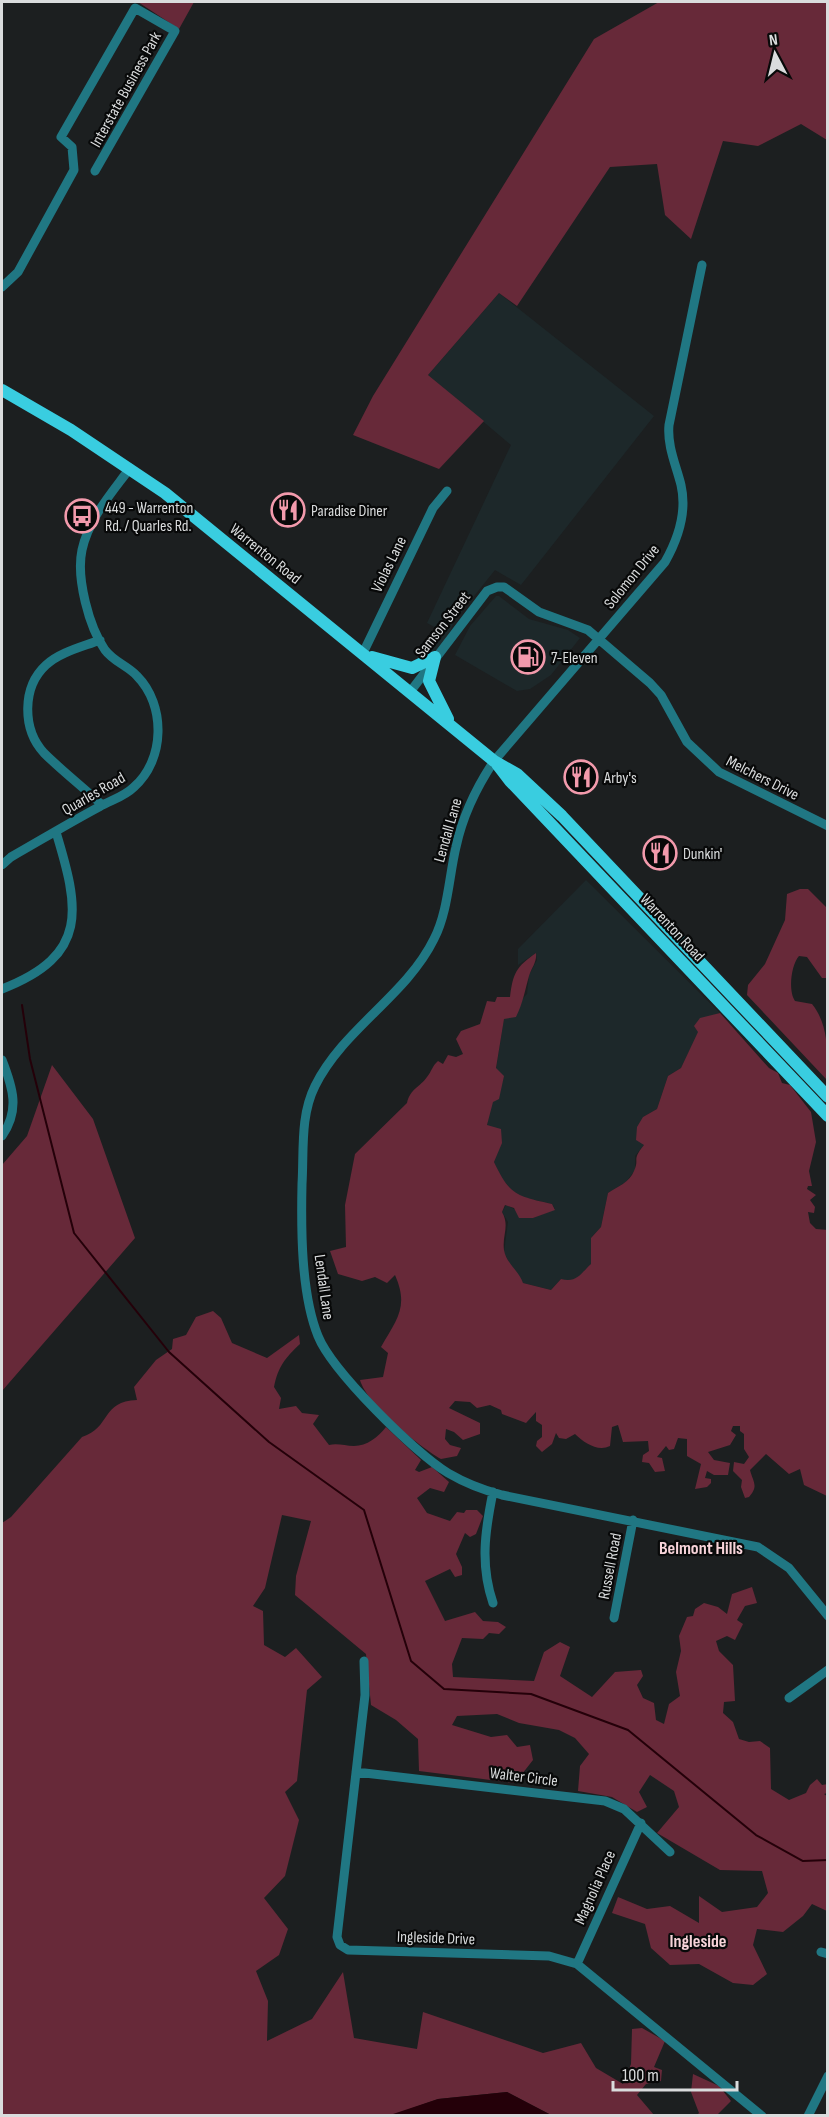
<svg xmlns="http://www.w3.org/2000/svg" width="829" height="2117" font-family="'Sofia Sans Condensed',sans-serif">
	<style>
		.built { fill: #1d282a }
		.green { fill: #672939 }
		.water { fill: #240009 }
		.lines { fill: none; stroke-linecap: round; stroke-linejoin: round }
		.stream { stroke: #240009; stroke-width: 2 }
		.minor { stroke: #207783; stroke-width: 9 }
		.major { stroke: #39cde0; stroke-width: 12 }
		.labels { text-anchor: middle; stroke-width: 4.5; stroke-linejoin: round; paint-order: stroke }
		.street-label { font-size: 16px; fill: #dadcdd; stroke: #080909 }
		.poi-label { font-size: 16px; fill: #dadcdd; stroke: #080909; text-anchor: start }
		.neighbourhood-label { font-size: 18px; font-weight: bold; fill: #f7d3d9; stroke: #080909 }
	</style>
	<rect width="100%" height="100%" fill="#1c1f20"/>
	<!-- built -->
	<path class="built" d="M499,293L654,416L521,585L495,570L454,621L438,666L416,658L442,631L427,623L511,445L428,375Z
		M496,596H499L529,619L568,630L580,638L551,675L530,689L517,691L455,655L470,626Z
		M586,880L720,1013L706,1018L681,1068L668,1076L657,1109L643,1117L644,1145L635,1156V1170L626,1182L608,1193L601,1227L591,1238V1264L576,1280L571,1282L561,1279L551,1290L523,1283L513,1271L504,1252L508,1222L502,1212L506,1205L533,1218L555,1209L552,1204L517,1196L502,1179L494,1162L501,1143L487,1126L504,1018L527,994L529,975L537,960L536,953L518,965V949Z"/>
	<!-- green -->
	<path class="green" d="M138,2H194L179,29Z
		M659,2H827V140L801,124L758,146L723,141L691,239L665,215L657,164L610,167L517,306L499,293L428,375L484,421L439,469L353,435L373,396L594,39Z
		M800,889H808L827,908V978H822L807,957L799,956C791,965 788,991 795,1001L812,1004C829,1025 828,1055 827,1080L747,995L748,985L765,964L785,920L787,894Z
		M536,953C537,962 532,967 529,976C525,990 523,1003 516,1017L504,1019L496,1068L504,1076L499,1099L493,1102L487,1125L501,1129L502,1143L494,1162C510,1196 517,1196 552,1204L555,1210L533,1218H519L514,1208L505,1205L502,1212C510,1226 502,1235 504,1250C506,1263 519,1271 523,1283L551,1290L561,1279C577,1283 580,1274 591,1264V1238L601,1227L608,1193C617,1187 630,1182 634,1171C640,1158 631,1161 644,1145L636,1140L637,1127L643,1117L657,1109L668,1076L681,1068L698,1032L694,1026L700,1018L720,1013L769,1068L778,1073L782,1083L790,1085L811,1112L816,1142L809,1171L812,1186H808L807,1189L816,1195L810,1200L815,1207L814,1213L808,1212L810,1223L816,1229L828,1230L827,1496L804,1485L800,1469L789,1474L766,1454L750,1470C753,1482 759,1486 749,1497L745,1498L741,1487L742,1480L733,1471L734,1462L744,1464L749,1457L744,1449V1434L740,1431V1426H733L731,1431L736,1435L730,1445L708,1452L714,1460L730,1463L728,1475H714L707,1471L705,1478L711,1479V1483L707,1487L695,1489L701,1464L687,1456V1439L678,1438L674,1449L669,1450L666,1446L657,1457L662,1458L665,1471L655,1472L649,1463L642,1462L643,1455L649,1451L648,1441L623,1442L618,1425L612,1427L610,1446C598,1452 584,1443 575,1434L566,1439L559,1438L556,1433L552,1444L542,1452L536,1446L537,1441L542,1437V1425L536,1421V1412L526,1423L502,1414L501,1410L490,1405L477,1408L470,1402L455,1401L449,1408L480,1423V1434L463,1440L454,1432L446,1429L445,1439L450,1445L461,1448L457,1456L441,1459C419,1446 367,1405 360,1380L383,1377L388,1353L381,1347C397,1319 409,1307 395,1275L387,1283L375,1277L362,1281L338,1274L330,1251L346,1247L345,1205L355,1154L407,1103C410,1089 420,1087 427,1077C432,1071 432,1066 438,1061L443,1064L448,1055L456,1057L463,1054L456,1039L461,1031L480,1024L487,1001L495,1002L497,997H510C513,973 516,967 536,953Z
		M52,1065L93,1119L135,1238L2,1391V1165L27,1136Z
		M213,1311L221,1318L232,1343L267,1358L299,1335L300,1344C285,1358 278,1367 274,1387L281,1398L279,1409L296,1406L302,1413L319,1415L313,1424L329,1445C338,1443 345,1446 354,1446C367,1446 378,1437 386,1427L421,1460L415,1470L419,1472L432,1467L449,1482L444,1492L430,1488L417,1498L427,1513L450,1521L457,1512L464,1513L466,1510H477L483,1516L476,1534L470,1537L465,1533L456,1554L462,1567V1575L455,1577L450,1569L425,1581L445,1621L475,1612L483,1621L498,1622L506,1627L499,1634L489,1633L483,1639L462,1638L452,1664L453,1677L534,1681L544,1652L560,1642L570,1647L560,1676L592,1697L615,1672L641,1670L643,1676L637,1685L643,1698L654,1703L656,1720L664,1724L669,1704L680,1696L676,1672L681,1651L679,1636L687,1617L693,1616L695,1609L704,1603L718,1607L727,1614L732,1594L752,1587L757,1603L745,1606L737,1620L743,1624L735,1640L727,1636L716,1641L719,1651L733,1665L735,1701L724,1702L723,1713L733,1722L739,1739L749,1742L760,1741L770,1748L771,1789L789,1800L806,1793L810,1785L817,1779L822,1785L828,1784L827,1793L824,1794L828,1797L827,1911L812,1904L803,1916L783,1932L757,1929L753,1945L767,1974L753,1985L733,1983L699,1964L670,1965L651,1948L645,1924L612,1913L618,1897L647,1909L670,1906L699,1923V1896L722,1912L757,1907L768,1893L762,1871L720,1870L657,1833L679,1807L674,1791L650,1775L639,1792L647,1807L637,1812L612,1797L578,1791L580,1766L589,1754L575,1738L559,1730L519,1723L497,1714L457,1716L452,1725L491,1737L507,1735L517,1747L530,1745L533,1760L515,1783L419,1771L418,1739L396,1720L371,1705L366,1654L295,1595L296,1576L311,1521L282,1515L265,1588L253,1606L263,1611L264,1645L285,1657L296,1648L322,1677L307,1690L297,1781L285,1792L299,1820L285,1876L264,1898L288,1929L279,1955L256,1971L268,2001L267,2041L312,2019L343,1972L354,2038L417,2049L423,2012L543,2053L581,2043L596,2068L623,2084L631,2064L632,2029L642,2028L665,2041L654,2067L662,2070L661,2081L646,2084L637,2095L654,2115H551L507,2092L438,2099L390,2116H2V1523L11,1517L82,1437C111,1428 101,1401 137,1400L134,1387L156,1360L172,1349L173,1339L186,1335L196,1317Z
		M693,2074L719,2086L731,2101L717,2115H697L699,2113L691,2092Z"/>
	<!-- water -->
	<path class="water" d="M507,2092L551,2115H390L438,2099Z"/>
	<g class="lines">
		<!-- stream -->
		<path class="stream" d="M22,1005L30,1059L74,1233L169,1352L269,1442L364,1510L411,1661L444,1689L531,1694L628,1730L756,1835L803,1861L828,1860"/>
		<!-- minor -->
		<path class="minor" d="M702,265L669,425C667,446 676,465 681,485C687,511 678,539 665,562L494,761C476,788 463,814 456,847C449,876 448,912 434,939C406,996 343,1029 315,1086C300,1116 304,1151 302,1184C301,1229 301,1294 318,1336C332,1371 415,1453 448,1473C465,1483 483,1490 502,1495L758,1547L789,1568L828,1616
			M2,287L18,272L74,170L72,147L61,137L135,8L175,31L95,171
			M100,640C82,647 60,652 46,665C22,687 22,729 44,753C62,771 83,787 102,805
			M363,653L433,508L447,491
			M410,692L487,591L497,587H504L539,612L588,630L650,683L661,695L687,742L719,772L828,826
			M2,865L11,857C41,840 69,823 99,807C111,800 124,797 134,787C165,760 166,705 137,676C128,666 114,662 105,650C89,627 76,578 82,550C89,518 111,494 130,468
			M2,989C90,955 79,908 56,832
			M2,1060C13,1088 20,1110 2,1136
			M493,1603C480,1565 485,1531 493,1492
			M614,1618L633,1520
			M364,1661L365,1695L337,1937L340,1945L348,1950L549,1956L577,1964L762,2116
			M789,1698L828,1670
			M356,1772L605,1801L624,1809L670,1852
			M821,1952L828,1954
			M577,1964L641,1823
			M808,2116L828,2076"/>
		<!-- major -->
		<path class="major" d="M2,390L71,430L165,493L494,761L517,774L562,816L828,1097
			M372,657L412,668L435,657
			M435,657L429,681L448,719
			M497,764L510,781L828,1116"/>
	</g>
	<!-- icons -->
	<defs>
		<g id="restaurant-ring" transform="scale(1.725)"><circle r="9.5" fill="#080909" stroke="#f29aac" stroke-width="1.5"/><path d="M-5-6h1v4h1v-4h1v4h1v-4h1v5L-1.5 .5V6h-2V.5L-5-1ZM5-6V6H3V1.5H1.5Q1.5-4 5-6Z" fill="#f29aac"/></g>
		<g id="bus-ring" transform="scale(1.725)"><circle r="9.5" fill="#080909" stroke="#f29aac" stroke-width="1.5"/><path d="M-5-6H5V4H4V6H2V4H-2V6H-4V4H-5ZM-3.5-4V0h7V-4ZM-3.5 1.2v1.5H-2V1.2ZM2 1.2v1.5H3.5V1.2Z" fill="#f29aac"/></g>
		<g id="fuel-ring" transform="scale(1.725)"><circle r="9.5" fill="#080909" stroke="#f29aac" stroke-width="1.5"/><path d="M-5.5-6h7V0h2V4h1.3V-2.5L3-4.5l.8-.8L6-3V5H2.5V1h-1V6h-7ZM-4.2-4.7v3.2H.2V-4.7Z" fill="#f29aac"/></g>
	</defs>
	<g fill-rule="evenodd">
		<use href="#restaurant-ring" x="288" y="510"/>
		<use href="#bus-ring" x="82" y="516"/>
		<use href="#fuel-ring" x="528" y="657"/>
		<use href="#restaurant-ring" x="581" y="777"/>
		<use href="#restaurant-ring" x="660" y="853"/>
	</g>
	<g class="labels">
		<!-- street labels -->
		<g class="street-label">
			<text transform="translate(125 89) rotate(-61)" y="6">Interstate Business Park</text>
			<text transform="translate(266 553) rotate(39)" y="6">Warrenton Road</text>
			<text transform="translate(388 564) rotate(-64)" y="6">Violas Lane</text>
			<text transform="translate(631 576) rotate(-51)" y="6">Solomon Drive</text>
			<text transform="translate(442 624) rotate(-52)" y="6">Samson Street</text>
			<text transform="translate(763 777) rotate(27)" y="6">Melchers Drive</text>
			<text transform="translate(93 793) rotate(-30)" y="6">Quarles Road</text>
			<text transform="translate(447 830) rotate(-74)" y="6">Lendall Lane</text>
			<text transform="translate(673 927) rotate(47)" y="6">Warrenton Road</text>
			<text transform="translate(325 1287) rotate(82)" y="6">Lendall Lane</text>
			<text transform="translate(609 1566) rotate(-79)" y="6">Russell Road</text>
			<text transform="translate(524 1776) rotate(7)" y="6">Walter Circle</text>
			<text transform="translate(594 1887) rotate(-66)" y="6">Magnolia Place</text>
			<text transform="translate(436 1937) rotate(2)" y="6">Ingleside Drive</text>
		</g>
		<!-- poi labels -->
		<g class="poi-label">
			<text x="105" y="513">449 - Warrenton<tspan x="105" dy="18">Rd. / Quarles Rd.</tspan></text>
			<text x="311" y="516">Paradise Diner</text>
			<text x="551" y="663">7-Eleven</text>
			<text x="604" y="783">Arby's</text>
			<text x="683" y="859">Dunkin'</text>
		</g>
		<!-- neighbourhood labels -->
		<g class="neighbourhood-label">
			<text x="701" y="1554">Belmont Hills</text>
			<text x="698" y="1947">Ingleside</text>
		</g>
	</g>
	<!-- border -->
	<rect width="829" height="2117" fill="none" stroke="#dadcdd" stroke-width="6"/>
	<!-- north arrow -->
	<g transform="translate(775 54) rotate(353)" stroke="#080909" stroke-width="4.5" paint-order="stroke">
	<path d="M0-4.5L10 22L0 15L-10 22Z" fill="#dadcdd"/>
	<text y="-9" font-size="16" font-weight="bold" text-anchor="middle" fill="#dadcdd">N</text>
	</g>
	<!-- scale -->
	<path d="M613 2081v9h124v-9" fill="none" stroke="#dadcdd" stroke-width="3"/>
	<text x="622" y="2081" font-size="18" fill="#dadcdd" stroke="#080909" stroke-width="4.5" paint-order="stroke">100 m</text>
</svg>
